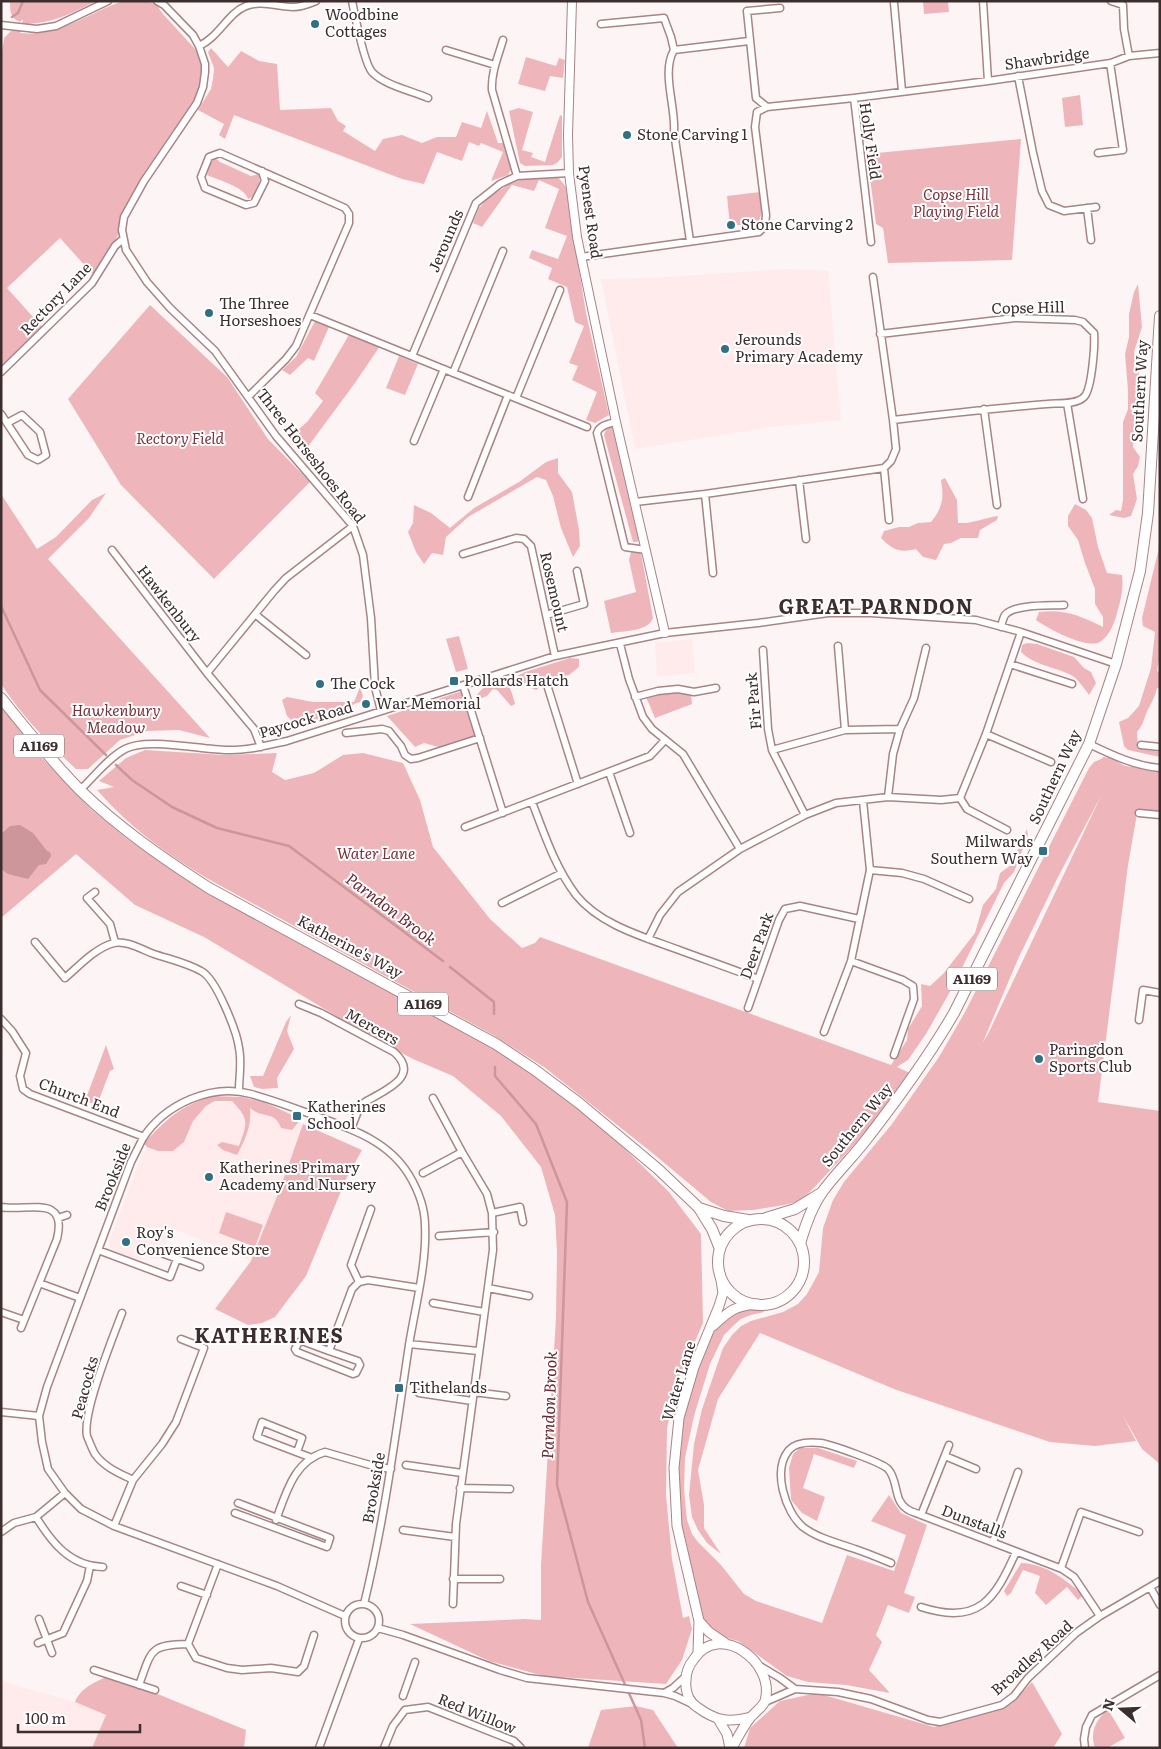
<svg xmlns="http://www.w3.org/2000/svg" width="1161" height="1749" font-family="Literata,serif">
	<style>
		.built { fill: #ffebec }
		.green { fill: #eeb6ba; fill-rule: evenodd }
		.water { fill: #cd969a }
		.lines { fill: none; stroke-linecap: round; stroke-linejoin: round }
		.stream { stroke: #cd969a; stroke-width: 2.5 }
		.minor-casing { stroke: #a88486; stroke-width: 9 }
		.tertiary-casing { stroke: #a88486; stroke-width: 10 }
		.secondary-casing { stroke: #a88486; stroke-width: 11 }
		.primary-casing { stroke: #a88486; stroke-width: 12 }
		.minor { stroke: #fff; stroke-width: 6 }
		.tertiary { stroke: #fff; stroke-width: 8 }
		.secondary { stroke: #fff; stroke-width: 9 }
		.primary { stroke: #fff; stroke-width: 10 }
		.poi-dot { fill: #316f85; stroke: #fff; stroke-width: 2 }
		.labels { text-anchor: middle; stroke-width: 4; stroke-linejoin: round; paint-order: stroke }
		.shield { fill: #fff; stroke: #766c6d; stroke-width: 1 }
		.shield-label { font-size: 14px; font-weight: bold; fill: #3c2d2e }
		.poi-label { font-size: 15px; fill: #3c2d2e; stroke: #fff; text-anchor: start }
		.street-label { font-size: 15px; fill: #3c2d2e; stroke: #fff }
		.park-label { font-size: 15px; font-style: italic; fill: #78343d; stroke: #fff }
		.water-label { font-size: 16px; font-style: italic; fill: #6a2731; stroke: #fff }
		.district-label { font-size: 20px; font-weight: bold; letter-spacing: 1px; fill: #3c2d2e; stroke: #fff }
	</style>
	<rect width="100%" height="100%" fill="#fdf5f5"/>
	<!-- built -->
	<path class="built" d="M788,269L828,271L841,420L770,427L635,449L601,279L652,278Z
		M692,639L695,673L657,676L655,643Z
		M243,1101L284,1112L303,1124L280,1189L251,1261L172,1228L164,1250L162,1249L157,1260L145,1256L139,1259H133L119,1254L110,1247L109,1241L138,1166L150,1140L197,1105Z
		M1,1681L75,1702L106,1715L92,1748H1Z"/>
	<!-- green -->
	<path class="green" d="M10,1H96C71,14 51,24 22,24L23,19L20,22C10,18 10,11 10,1Z
		M123,1H147L156,4L163,14L196,50L205,72L194,100L144,173L111,251L96,278L60,238L7,288L42,327L1,371V59L4,38L11,31H21L20,33C59,37 88,13 123,1Z
		M923,1H948L949,12L924,14Z
		M211,48L228,67L241,51L259,61L277,64L280,110L331,108L338,121L346,126L343,131L375,151L383,139L402,135L422,143L437,137H456L462,122L481,128L487,111L498,143H505L512,168L508,175L491,181L503,152L481,143L479,146L469,142L462,161L437,152L424,184L402,179L234,115L225,139L219,135L224,124L198,110L211,89L213,79L214,68L208,52Z
		M526,57L556,66L559,58L565,60L563,78L550,76L545,91L518,84Z
		M1080,95L1083,125L1065,127L1062,98Z
		M519,108L533,112L522,150L533,153L531,157L545,162L560,115L562,116V157L557,163L553,165L525,166L520,163L509,111Z
		M1021,139L1012,260L888,263L883,228L876,224L867,154Z
		M214,159L219,160L218,161L251,176L259,174C261,183 258,196 248,199C245,187 218,180 207,175L210,164Z
		M551,175L558,177L566,187L586,313L609,415L595,423L586,420L597,392L572,380L578,366L569,363L584,326L575,322L567,287L548,279L552,268L529,258L532,250L558,259L567,236L545,228L559,189L539,180L534,191L512,185L482,227L473,223L479,208L489,197L511,183L527,177Z
		M760,192C763,203 763,213 758,223L730,226L727,196Z
		M1138,284L1142,327L1134,352L1139,371L1133,447L1140,457L1138,466L1133,474L1137,499L1131,516L1124,518L1109,515L1116,510L1121,511L1123,500V422L1128,409V390L1125,354L1129,337V314L1134,292Z
		M150,305L227,377L268,439L310,482L214,579L121,485L68,399Z
		M315,321L329,327L314,361L308,358L290,375L282,370L296,357Z
		M350,333L380,346L355,383L304,452L298,446L292,444L293,441L289,438L307,422L323,401L315,393Z
		M399,356L418,364L405,395L386,388Z
		M613,427L639,540L637,542H633L604,435L606,429Z
		M558,458V473L572,492L579,530L580,546L573,557L561,528L553,496L546,480L537,477L468,517L446,537L443,555L432,553L424,564L416,552L408,532L413,523L414,505L431,513L450,528L474,508L519,482L546,462Z
		M945,478L957,500L958,523C973,524 983,518 998,516L997,520L980,530L978,538H961L951,543L944,544L936,560L923,557L916,549C899,553 893,550 881,538L884,531L899,527H909L918,523L931,522C943,507 944,498 941,480Z
		M106,493L89,518L48,559L210,738L179,730L147,731L120,740L88,769H76C49,744 22,716 1,684V494L37,549L56,537L92,500Z
		M1075,504L1086,510L1092,518L1098,547L1107,573L1122,575C1124,590 1120,602 1116,617C1113,626 1109,636 1100,642C1087,650 1047,628 1036,620L1039,612C1066,609 1080,616 1103,627V617L1095,604V589L1085,563L1078,540L1068,526V516Z
		M1160,531V654L1157,671L1160,673V689L1157,688C1155,698 1150,705 1146,714C1143,722 1143,725 1137,732L1138,748L1160,752V757L1128,750L1124,746L1119,722L1128,718L1139,706L1151,668L1155,632L1143,626L1142,618L1158,552Z
		M631,552L641,553L653,618C648,632 623,631 611,633L604,601L636,592L629,560Z
		M459,636L468,669L456,672L446,639Z
		M1027,643L1037,644L1074,657L1084,668L1091,672L1096,683L1089,695C1084,688 1078,679 1071,675C1055,667 1034,665 1021,652L1022,645Z
		M570,658L579,659V667L569,675L553,678L536,690L529,687L517,676L525,672Z
		M502,680C510,683 513,696 515,704L511,706L497,690L493,689L487,696L479,699L476,697C481,687 491,683 502,680Z
		M360,687L363,696L360,702L354,704L345,714L295,724L287,716L282,700L287,697L313,702H354Z
		M678,689L691,693L692,704L655,718L646,697Z
		M462,691L475,736L442,748L424,743L415,747L387,716Z
		M1,706L39,755L91,809L126,838L174,871L285,934L443,1015L574,1099L669,1192L701,1234L703,1323L680,1376L667,1428L666,1495L672,1559L683,1618L689,1616L692,1629L682,1660L666,1684L544,1676L489,1661L410,1624L525,1619L541,1620V1565L556,1318L557,1252L555,1215L541,1167L501,1116L453,1076L413,1059L363,1032L204,937L135,905L76,854L1,918Z
		M145,750L225,755L277,753L272,772L285,780L314,773L343,755L363,753L403,763L420,800L433,847L490,919L522,948L535,943L540,937L891,1065L907,1040L908,1029L922,1006L921,984L930,986L943,974L975,933L983,905L996,889L1000,873L1011,865L1027,829L1028,835L1014,872L1004,883L951,990L926,1034L908,1060L897,1067L910,1073L883,1111L856,1143L807,1195L797,1202L784,1205L753,1210L728,1211L711,1202L650,1151L544,1067L493,1035L210,880C169,856 129,827 97,790L114,787L99,781L126,758Z
		M1103,757L1111,758L1125,766L1160,770V817L1137,814L1128,865L1098,1102L1160,1111V1464L1142,1449L1122,1414L1136,1441L1095,1446L1050,1442L894,1389L760,1333L718,1399L698,1470L704,1505V1528L721,1554L707,1543L698,1530L692,1517L689,1495L694,1444L702,1409L723,1348L732,1335L741,1326L751,1321L783,1312L798,1304L807,1294L819,1272L823,1228L833,1200L844,1182L892,1124L939,1057L965,1012L1089,768L1094,762L1101,759ZM1101,796L988,1034L983,1042L1018,959L1058,877Z
		M291,1015L287,1031L294,1049L277,1078L278,1088L262,1089L254,1087L250,1076H263L286,1022Z
		M106,1045L114,1069L110,1071L97,1105L85,1101Z
		M212,1096L242,1097L264,1102L301,1119L292,1130L281,1128C275,1110 262,1119 250,1108C252,1125 245,1140 237,1155L223,1150L217,1145L222,1142L239,1146C247,1123 250,1120 232,1101H215L206,1106L193,1121L184,1142L173,1151H158L147,1147L144,1143C168,1118 179,1107 212,1096Z
		M303,1124L362,1150L346,1179L306,1276L275,1317L262,1323L248,1325L215,1309L251,1261L280,1189Z
		M226,1212L263,1225L255,1247L219,1233Z
		M763,1306L764,1312L751,1315L741,1319L734,1325L724,1335L710,1364L694,1416L685,1458L684,1490L687,1520L692,1534L698,1542L721,1565L744,1594L756,1601L822,1623L847,1555L894,1571L906,1535L871,1521L889,1495L901,1513L927,1525L904,1593L915,1597L909,1613L888,1605L876,1635L882,1642L869,1670L890,1693L846,1685L808,1682L787,1676L738,1641L719,1636L705,1622L702,1617L691,1571L687,1545L681,1524L677,1483L680,1438L685,1408L697,1369L715,1329L724,1320L742,1310Z
		M800,1448H818L857,1461L854,1468L814,1454L803,1488L825,1497L817,1521L802,1513L791,1500L789,1468L793,1454Z
		M1021,1563C1046,1564 1065,1579 1083,1595L1078,1600L1067,1587L1046,1605L1035,1593L1040,1576L1023,1570L1011,1593L1007,1596L1004,1591Z
		M111,1675L246,1730L244,1748H92L106,1715L75,1702C81,1687 97,1681 111,1675Z
		M1032,1682L1062,1734L1053,1748H744L750,1728L780,1701L817,1693L934,1727L1003,1707L1012,1703Z
		M636,1706L653,1710L678,1748H588L601,1710Z
		M1110,1707L1112,1709L1109,1711L1125,1738L1107,1748H1095C1089,1730 1097,1719 1110,1707Z"/>
	<!-- water -->
	<path class="water" d="M20,825L33,833L47,851L50,852L51,856L46,864L39,865L28,879L8,874L1,869V834L10,826Z"/>
	<g class="lines">
		<!-- stream -->
		<path class="stream" d="M12,17L18,13L23,1
			M1,606L40,690L106,755
			M116,765L132,780L172,807L217,828L289,846L443,961
			M450,967L494,1002V1014
			M495,1067V1076L536,1124L567,1202L557,1485L588,1602L641,1720L645,1748"/>
		<!-- minor casing -->
		<g class="minor-casing">
			<path id="minor" d="M157,1L164,5L193,35L199,46L205,64V72L203,87L197,103L144,181L124,217L122,230L126,250L147,282L170,308L215,351L276,436L353,526L363,555L371,618L375,687L381,711
				M352,1C355,16 364,63 372,72C384,85 412,91 428,98
				M983,1L988,81
				M1111,1L1123,5L1124,29L1129,56
				M894,3L902,91
				M601,24L664,18L671,37L674,50
				M1,25L37,29L56,26L108,1
				M503,40C498,57 491,73 492,90L517,176
				M199,46C219,37 228,13 246,6C260,0 279,7 293,7C301,7 309,4 316,1
				M446,50L495,65
				M1018,76L1033,153L1042,191L1049,205L1064,211L1096,207
				M854,98L988,81L1111,63L1129,56L1160,53
				M767,107L756,98L747,11L780,8
				M1098,153L1123,150L1110,63
				M1087,208L1091,240
				M690,241L674,132C676,107 661,72 674,50L749,41
				M581,257L759,232L765,226L766,215L755,127L757,112L767,107L854,98L871,242
				M310,315L587,427
				M880,334L1015,318L1075,320L1083,322L1094,333C1095,345 1092,389 1084,397C1076,405 1057,403 1047,404C995,408 944,414 893,420
				M412,356L476,203L500,184L517,176L569,173
				M1,372L92,283L115,246L123,239
				M453,373L503,251
				M249,396L286,359L296,346L349,223V214L345,208L220,153L209,157L201,177L205,188L246,205L254,203L265,181L262,171
				M516,398L560,290
				M1067,403L1083,499
				M984,409L997,505
				M1,414L28,455L38,460L46,455L40,432L22,415L7,423
				M616,422C608,424 600,425 597,433L625,547L646,550
				M414,441L444,369
				M884,468L889,520
				M799,480L806,539
				M705,494L713,573
				M468,497L508,395
				M635,502L705,494L884,468L891,461L896,449L893,420L873,277
				M112,550L207,673L254,729L261,747
				M463,554L516,538L524,539L531,546L555,656
				M256,615L306,655
				M546,615L584,604L577,571
				M1001,627C1002,623 1003,618 1005,615C1014,604 1050,606 1064,605
				M620,644L629,679L643,717L652,729L683,754L740,849
				M838,646L845,730
				M763,650L768,729L772,750L805,815
				M1010,664L1072,684
				M207,673L274,591L286,578L353,526
				M463,685L503,813
				M548,688L578,784
				M635,697L658,691L678,689L694,692L716,688
				M346,733L382,729L389,731L401,746L405,755L411,759L418,758L480,738
				M986,734L1051,762
				M1089,744C1112,755 1135,766 1160,768
				M1141,745L1160,747
				M772,750L845,730L900,729
				M609,772L630,833
				M80,790C94,777 108,758 125,749C147,737 201,750 227,750C247,751 268,745 287,741L555,656L665,633L758,623L828,613H871L976,620L1021,632L1116,664
				M888,797L893,754L900,729L914,698L926,648
				M960,798L986,734L1021,632
				M960,798L967,809L1007,830
				M532,802C544,833 555,867 576,895C600,925 644,937 679,950C706,960 732,969 758,979
				M1139,813L1160,815
				M465,827L650,756L665,740
				M870,870L902,873L924,879L969,899
				M95,892L87,898L110,924L115,942
				M502,903L562,873
				M648,939L660,915L678,892L740,849L805,815L836,803L888,797L941,800L960,798
				M35,942L65,978C79,966 95,948 114,943C126,940 143,950 154,954C169,959 187,963 201,971C216,978 237,1032 239,1048C242,1062 239,1077 239,1090
				M851,961L903,980L913,986L914,999L894,1055
				M299,1004L321,1013L394,1052C422,1077 383,1091 365,1102L360,1106L351,1129
				M748,1008L779,920L785,909L800,906L859,919
				M1,1019L12,1031L26,1053L20,1076L23,1089L30,1094L144,1137
				M1139,1020L1143,990L1160,993
				M824,1032L851,961L870,870L863,801
				M433,1098L462,1152L487,1194L492,1213L493,1250L456,1524L453,1604
				M423,1173L462,1152
				M1,1207C27,1212 68,1193 57,1239L21,1328
				M492,1213L520,1207L523,1222
				M58,1218L67,1215
				M439,1236L494,1232
				M98,1250L170,1277L177,1259
				M164,1254L200,1267
				M359,1282L351,1265L371,1209
				M39,1283L80,1298
				M488,1288L529,1296
				M433,1303L484,1312
				M1,1312L24,1320
				M122,1313C113,1337 82,1413 87,1436C89,1441 92,1449 95,1454C104,1467 119,1473 133,1480
				M409,1344L478,1351
				M329,1351L358,1361L360,1365L356,1373L353,1374L297,1352L295,1349L299,1342L302,1341L329,1351L352,1289L359,1282L368,1280L419,1288
				M473,1392L506,1396
				M419,1393L472,1401
				M1,1412L39,1416
				M949,1445L921,1515L1062,1569L1074,1577L1100,1616
				M297,1452L302,1438L262,1422L257,1437L312,1458
				M945,1456L976,1469
				M406,1465L462,1473
				M460,1488L510,1489
				M235,1513L327,1547L330,1538L238,1503
				M36,1517C52,1543 70,1566 103,1567
				M276,1520C286,1493 294,1461 325,1452L370,1465L391,1469
				M114,1526L133,1480L162,1444L176,1422L204,1348L181,1339
				M403,1530L455,1537
				M1,1532L14,1523L36,1517L65,1493
				M993,1542L1018,1472
				M891,1563C879,1558 867,1553 855,1549C838,1543 817,1538 803,1527C785,1512 772,1470 789,1450C796,1442 811,1442 821,1443C832,1445 881,1462 888,1469C899,1481 893,1500 907,1509C911,1512 917,1513 921,1515
				M1061,1568L1081,1512L1139,1532
				M453,1579H500
				M181,1586L207,1595
				M1150,1587L1160,1605
				M345 1621a17 17 0 1 1 34 0a17 17 0 1 1-34 0Z
				M921,1607C979,1626 995,1599 1016,1552
				M345,1616L277,1586L114,1526L81,1509L65,1493L48,1469L42,1442L39,1416L47,1387L131,1162C135,1154 139,1146 143,1138C165,1104 212,1083 251,1094C272,1100 292,1107 313,1115C349,1128 388,1140 409,1175C418,1190 425,1208 425,1226C427,1263 415,1308 409,1345C396,1431 385,1518 364,1604
				M39,1619L52,1653
				M378,1628L403,1635L500,1670L527,1678L664,1693L675,1696L692,1704
				M38,1643L63,1633L87,1581L90,1566
				M188,1644L196,1658L227,1668L242,1670L271,1668L298,1672L304,1666L314,1635
				M760,1666L780,1678L795,1689
				M94,1670L155,1690
				M139,1685C152,1650 149,1645 188,1644L218,1564
				M664,1693L673,1688L686,1676
				M403,1696L415,1662
				M765,1702L795,1689L838,1692L871,1699L928,1720L940,1722L1002,1705L1014,1696L1028,1678L1076,1633L1100,1616L1160,1581
				M319,1748L359,1639
				M384,1748L393,1726L405,1710L428,1707L514,1741L521,1748
				M1085,1748L1084,1739L1086,1727L1092,1715L1160,1675"/>
		</g>
		<!-- tertiary casing -->
		<g class="tertiary-casing">
			<path id="tertiary" d="M572,1L568,135L569,173L577,237L616,422L665,633"/>
		</g>
		<!-- secondary casing -->
		<g class="secondary-casing">
			<path id="secondary" d="M713,1326C729,1311 734,1306 757,1304
				M699,1621L709,1632L725,1643
				M698,1653L699,1621L677,1526L674,1468L679,1418L694,1367L719,1306L723,1293L720,1274
				M718,1719L727,1734L730,1748
				M732,1748C738,1737 743,1727 750,1718C754,1713 763,1707 765,1701C776,1662 719,1621 694,1659C689,1665 686,1673 686,1680C685,1690 688,1701 697,1707C716,1721 728,1723 751,1717"/>
		</g>
		<!-- primary casing -->
		<g class="primary-casing">
			<path id="primary" d="M1,698C27,730 52,762 81,791C119,828 164,859 209,888L496,1044L535,1070L579,1103L658,1169L699,1208L712,1229L720,1249
				M699,1208L724,1216L748,1220
				M766,1218L795,1209L821,1193
				M718 1262a43 43 0 1 1 86 0a43 43 0 1 1-86 0Z
				M800,1244C805,1226 812,1206 823,1191C837,1172 855,1155 869,1136C900,1096 929,1056 954,1013L1089,744L1116,664L1140,571L1148,513L1160,316"/>
		</g>
		<!-- minor -->
		<use href="#minor" class="minor"/>
		<!-- tertiary -->
		<use href="#tertiary" class="tertiary"/>
		<!-- secondary -->
		<use href="#secondary" class="secondary"/>
		<!-- primary -->
		<use href="#primary" class="primary"/>
	</g>
	<!-- markers -->
	<g class="poi-dot">
		<circle cx="315" cy="24" r="5"/>
		<circle cx="627" cy="135" r="5"/>
		<circle cx="731" cy="225" r="5"/>
		<circle cx="209" cy="313" r="5"/>
		<circle cx="725" cy="349" r="5"/>
		<rect x="449" y="676" width="10" height="10" rx="2.5"/>
		<circle cx="320" cy="684" r="5"/>
		<circle cx="366" cy="704" r="5"/>
		<rect x="1038" y="846" width="10" height="10" rx="2.5"/>
		<circle cx="1039" cy="1059" r="5"/>
		<rect x="292" y="1111" width="10" height="10" rx="2.5"/>
		<circle cx="209" cy="1177" r="5"/>
		<circle cx="126" cy="1242" r="5"/>
		<rect x="394" y="1383" width="10" height="10" rx="2.5"/>
	</g>
	<g class="labels">
		<!-- shield labels -->
		<g class="shield">
			<rect x="14" y="734.5" width="50" height="23" rx="4"/>
			<rect x="947" y="967.5" width="50" height="23" rx="4"/>
			<rect x="398" y="992.5" width="50" height="23" rx="4"/>
		</g>
		<g class="shield-label">
			<text x="39" y="751">A1169</text>
			<text x="972" y="984">A1169</text>
			<text x="423" y="1009">A1169</text>
		</g>
		<!-- poi labels -->
		<g class="poi-label">
			<text x="325" y="20">Woodbine<tspan x="325" dy="17">Cottages</tspan></text>
			<text x="637" y="140">Stone Carving 1</text>
			<text x="741" y="230">Stone Carving 2</text>
			<text x="219" y="309">The Three<tspan x="219" dy="17">Horseshoes</tspan></text>
			<text x="735" y="345">Jerounds<tspan x="735" dy="17">Primary Academy</tspan></text>
			<text x="464" y="686">Pollards Hatch</text>
			<text x="330" y="689">The Cock</text>
			<text x="376" y="709">War Memorial</text>
			<text x="1033" y="847" text-anchor="end">Milwards<tspan x="1033" dy="17">Southern Way</tspan></text>
			<text x="1049" y="1055">Paringdon<tspan x="1049" dy="17">Sports Club</tspan></text>
			<text x="307" y="1112">Katherines<tspan x="307" dy="17">School</tspan></text>
			<text x="219" y="1173">Katherines Primary<tspan x="219" dy="17">Academy and Nursery</tspan></text>
			<text x="136" y="1238">Roy's<tspan x="136" dy="17">Convenience Store</tspan></text>
			<text x="409" y="1393">Tithelands</text>
		</g>
		<!-- street labels -->
		<g class="street-label">
			<text transform="translate(1047 59) rotate(-8)" y="5">Shawbridge</text>
			<text transform="translate(870 141) rotate(82)" y="5">Holly Field</text>
			<text transform="translate(590 212) rotate(82)" y="5">Pyenest Road</text>
			<text transform="translate(446 241) rotate(-67)" y="5">Jerounds</text>
			<text transform="translate(56 299) rotate(-46)" y="5">Rectory Lane</text>
			<text transform="translate(1028 308) rotate(-1)" y="5">Copse Hill</text>
			<text transform="translate(1140 391) rotate(-87)" y="5">Southern Way</text>
			<text transform="translate(311 456) rotate(52)" y="5">Three Horseshoes Road</text>
			<text transform="translate(554 592) rotate(77)" y="5">Rosemount</text>
			<text transform="translate(169 604) rotate(52)" y="5">Hawkenbury</text>
			<text transform="translate(754 701) rotate(-95)" y="5">Fir Park</text>
			<text transform="translate(306 720) rotate(-16)" y="5">Paycock Road</text>
			<text transform="translate(1055 777) rotate(-65)" y="5">Southern Way</text>
			<text transform="translate(757 946) rotate(-70)" y="5">Deer Park</text>
			<text transform="translate(350 947) rotate(28)" y="5">Katherine's Way</text>
			<text transform="translate(372 1027) rotate(29)" y="5">Mercers</text>
			<text transform="translate(79 1098) rotate(21)" y="5">Church End</text>
			<text transform="translate(857 1125) rotate(-51)" y="5">Southern Way</text>
			<text transform="translate(113 1177) rotate(-68)" y="5">Brookside</text>
			<text transform="translate(679 1381) rotate(-73)" y="5">Water Lane</text>
			<text transform="translate(85 1388) rotate(-75)" y="5">Peacocks</text>
			<text transform="translate(374 1488) rotate(-80)" y="5">Brookside</text>
			<text transform="translate(974 1522) rotate(21)" y="5">Dunstalls</text>
			<text transform="translate(1032 1658) rotate(-42)" y="5">Broadley Road</text>
			<text transform="translate(477 1714) rotate(22)" y="5">Red Willow</text>
		</g>
		<!-- park labels -->
		<g class="park-label">
			<text x="956" y="200">Copse Hill<tspan x="956" dy="17">Playing Field</tspan></text>
			<text x="180" y="444">Rectory Field</text>
			<text x="116" y="716">Hawkenbury<tspan x="116" dy="17">Meadow</tspan></text>
			<text x="376" y="859">Water Lane</text>
		</g>
		<!-- water labels -->
		<g class="water-label">
			<text transform="translate(391 909) rotate(37)" y="6">Parndon Brook</text>
			<text transform="translate(549 1405) rotate(-88)" y="6">Parndon Brook</text>
		</g>
		<!-- district labels -->
		<g class="district-label">
			<text x="876" y="614">GREAT PARNDON</text>
			<text x="269" y="1343">KATHERINES</text>
		</g>
	</g>
	<!-- border -->
	<rect width="1161" height="1749" fill="none" stroke="#3c2d2e" stroke-width="5"/>
	<!-- north arrow -->
	<g transform="translate(1121 1709) rotate(289)" stroke="#ffffff" stroke-width="4" paint-order="stroke">
	<path d="M0-4L9 19L0 12L-9 19Z" fill="#3c2d2e"/>
	<text y="-8" font-size="14" font-weight="bold" text-anchor="middle" fill="#3c2d2e">N</text>
	</g>
	<!-- scale -->
	<path d="M18 1724v8h122v-8" fill="none" stroke="#3c2d2e" stroke-width="2.5"/>
	<text x="25" y="1724" font-size="15" fill="#3c2d2e" stroke="#ffffff" stroke-width="4" paint-order="stroke">100 m</text>
</svg>
